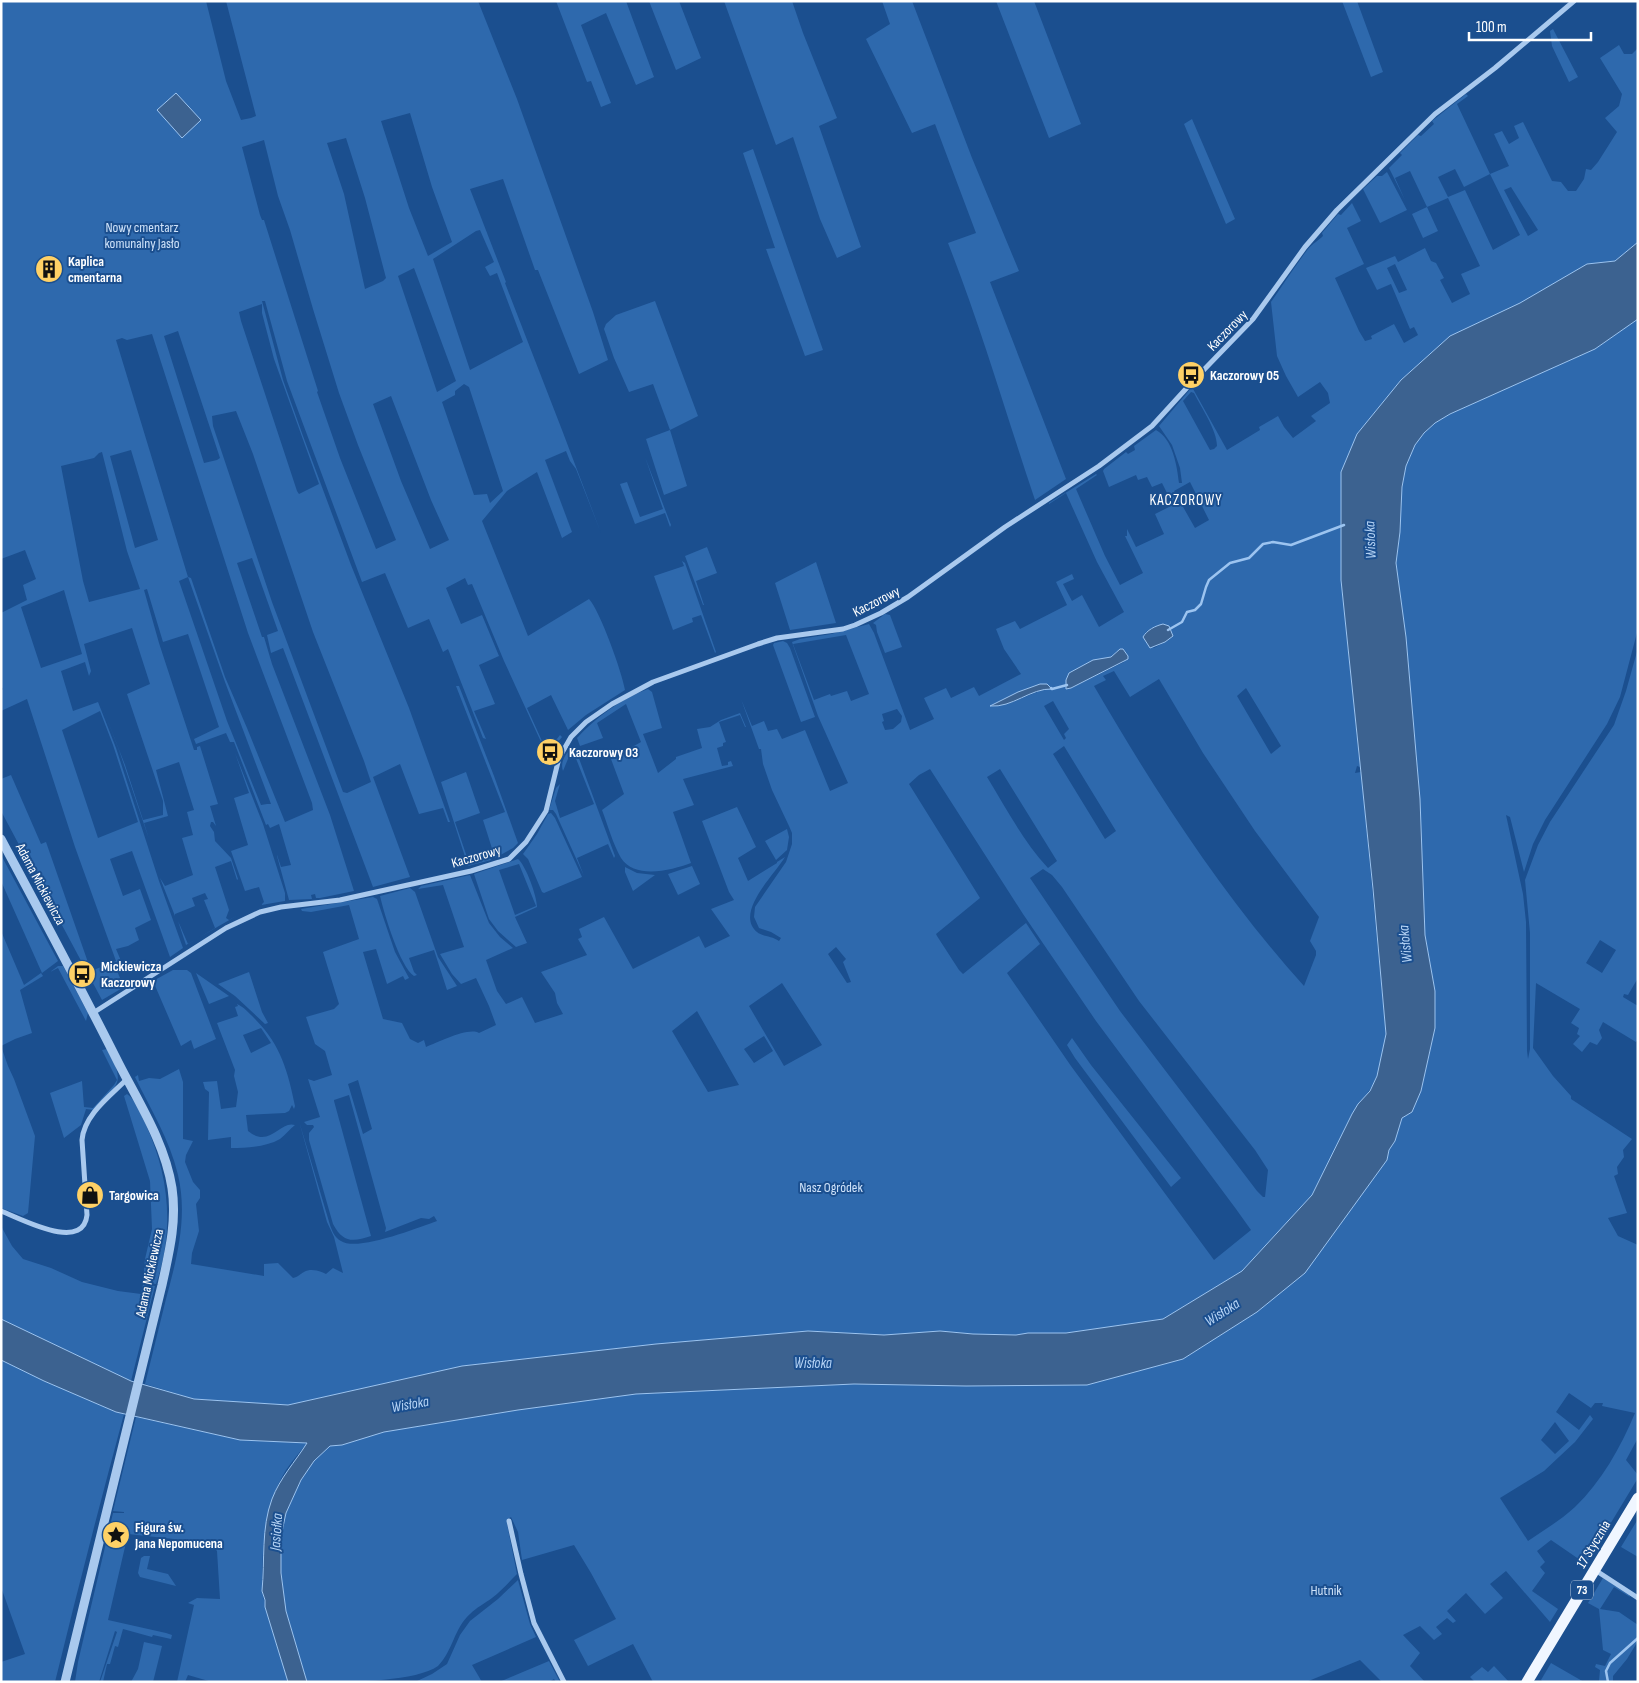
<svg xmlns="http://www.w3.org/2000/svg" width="1639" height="1683" font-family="'Sofia Sans Condensed',sans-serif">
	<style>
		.green { fill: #2e69ad; fill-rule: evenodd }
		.water { fill: #3c6290; stroke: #9cc4f0 }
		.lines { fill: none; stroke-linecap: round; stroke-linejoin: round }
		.stream { stroke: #9cc4f0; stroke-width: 2.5 }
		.minor { stroke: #a9c9ee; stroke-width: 5 }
		.tertiary { stroke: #a9c9ee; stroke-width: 9 }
		.primary { stroke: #f0f6ff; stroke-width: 11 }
		.labels { text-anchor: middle; stroke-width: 4; stroke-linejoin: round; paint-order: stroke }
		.shield { fill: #1b4f8f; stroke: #bbcadd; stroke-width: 1 }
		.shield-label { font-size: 12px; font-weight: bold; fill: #fff }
		.park-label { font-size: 14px; fill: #cfe3fa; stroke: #1b4f8f }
		.poi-label { font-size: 14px; font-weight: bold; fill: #fff; stroke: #1b4f8f; text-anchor: start }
		.street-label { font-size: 14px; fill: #fff; stroke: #1b4f8f }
		.neighbourhood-label { font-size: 15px; letter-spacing: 1px; fill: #fff; stroke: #1b4f8f }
		.water-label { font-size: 15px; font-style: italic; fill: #b5d3f5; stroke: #1b4f8f }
	</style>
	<rect width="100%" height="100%" fill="#1b4f8f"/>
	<!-- green -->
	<path class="green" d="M1,1H206L226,81L241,120L251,118L256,116L226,1H478L517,99L593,312L608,360L579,374L538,270H535L503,179L470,189L506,282L505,283L562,430L601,533L576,469L570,461L566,451L545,460L572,532L562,538L537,472L507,491L482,521L528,636L589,599C600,611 622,672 625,690L586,715L568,730L551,695L527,708L547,752L560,735L562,737L547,755L504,661L472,584L468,585L465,578L446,588L461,624L482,615L499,656L479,665L495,704L474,711L486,739L483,738L448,649L443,652L429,619L408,628L385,573L362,582L287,381L265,301H262L283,380L303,436L351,565L409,708L450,822H448L443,808L419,814L400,764L373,777L410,877L373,887L283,648L271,653L267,635L278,631L252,558L237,563L262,637H264L272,664L330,815L354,891L320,898H316L315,894L311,895L312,899L289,900L277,856V855L281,867L291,865L279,824L270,828L268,824L266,825L234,742H230L226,733L196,744L194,739L219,727L188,634L163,642L147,589L144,590L159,643L194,750H197V747L200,746L218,804L210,806L216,826L213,822H211L210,826L214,832L215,841L231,858L238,879L237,880L231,861L215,867L229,910L226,918L229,920L238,915L186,945L178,921L188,944L215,928L204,900L208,899L205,893L192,898L195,906L175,914V916L160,878L165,886L193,875L182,838L193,835L187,812L194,810L179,762L156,770L168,816L144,823L149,839L119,750L102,706L125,765L143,820L163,815V801L127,694L150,684L132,628L84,644L91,671L89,676L85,662L61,671L73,711L98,702L116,748L159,881L183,948L170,957L132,851L110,859L123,896L140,889L151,920L135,928L139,940L128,946L116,949L124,968L119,967L117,971L124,987L102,1000L1,811V779L11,775L41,844L46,842L91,971L116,961L75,847L27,699L1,711V691L3,689L1,686V613L27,600L23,585L36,579L25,550L1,559ZM410,113L432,187L452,242L428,256L409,208L381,121ZM346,138L365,198L386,278L383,281L365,289L344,194L327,143ZM264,140L278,196L290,230L313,309L339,393L358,445L396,540L376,549L340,458L317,392L318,391L264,220H262L260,215L242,147ZM480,230L494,262L485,267L490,276L497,273L523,342L470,370L433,259L476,231ZM414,268L456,381L437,392L398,276ZM262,304V313L274,359L319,484L299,494L297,491L241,321L239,312ZM178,331L220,458L217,460L204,463L164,336ZM152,334L248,633L312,803L313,810L285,822L247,728L225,677L191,578L188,577L116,340L122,338L127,340ZM464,384L469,387L503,491L490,503L487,494L474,495L442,402L455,395V391ZM391,396L431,500L449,540L430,549L401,481L373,404ZM236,411L253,454L313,632L364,761L371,782L347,793L343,792L272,602L213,426L212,416ZM131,450L158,540L135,548L110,456ZM102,452L127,551L140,589L89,602L83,581L61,466L94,458L99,453ZM188,577L225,682L271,804H267L261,805L227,721L179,581ZM64,590L82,654L41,668L21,607ZM100,711L113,745L138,822L98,838L62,730Z
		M556,1H626L654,77L636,85L606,13L581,25L611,103L601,107L591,81L587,82Z
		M649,1H679L701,58L676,70Z
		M724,1H792L803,33L837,118L819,126L861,247L837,258L820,219L793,137L776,145Z
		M882,1H912L972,158L1019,271L990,282L1066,479L1035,500C1006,414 981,327 948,243L976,233L935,124L912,133L866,39L890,24Z
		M996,1H1034L1081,124L1049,138Z
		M1342,1H1357L1383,72L1371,77Z
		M1553,29L1578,77L1569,82L1552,46L1550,31Z
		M1638,44V242L1615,261L1587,264L1518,305L1450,336L1401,380L1357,434L1341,472V580L1360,767L1357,766L1355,773L1361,772L1386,1034C1383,1052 1380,1076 1369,1091C1364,1099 1357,1106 1352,1114L1312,1195L1242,1271L1163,1319L1066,1333H1028L1016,1335L973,1334L940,1331L884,1335L808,1331L656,1344L462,1366L288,1405L194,1399L145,1384C152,1356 159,1327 166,1299C177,1258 188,1217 178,1175C170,1140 150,1108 135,1077L138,1075L139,1081L149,1078L160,1079L179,1069L183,1082V1139L193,1141L186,1155L185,1162L193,1182L200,1190V1198L196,1204L199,1231L192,1253L191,1264L264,1276V1264L278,1263L293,1278C298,1277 300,1274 304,1272C311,1268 320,1271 326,1274L333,1268L343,1273L334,1237L327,1222L299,1121L330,1225C332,1231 335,1238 341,1241C357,1252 417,1228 437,1221L434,1216L429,1219L421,1218L385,1232L386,1228L349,1095L334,1100V1101L371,1236C353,1242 343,1243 333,1224L309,1140V1133L314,1127L313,1125H307L304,1122L320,1117L308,1079L314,1081L332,1075L325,1051L315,1044L306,1017L334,1009L339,1004L323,952L359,939L349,905L311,912L302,911L301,909L373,897L377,899L395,952L409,978L405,980L403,976L387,984L376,949L363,952L383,1019L402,1023L410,1039L418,1043L424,1040L426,1047C439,1042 468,1027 479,1033L496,1025L489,1006L476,978L461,984L452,974L440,954L464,947L443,885L418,889L421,886L470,875L489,923L500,937L513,948L486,960L497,991L506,1004L522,997L535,1023L563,1014L557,1003L555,993L541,972L587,955L578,939L582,937L579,929L604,917L633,969L699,936L705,948L730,936L711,909L734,900L729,892L702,821L737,807L756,847L738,858L748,881L777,863V862L785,857C775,874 734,913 757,932C763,937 772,936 779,941L781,938L771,932L759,928L754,917L755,907L786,862L792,844V833L789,826L772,790L763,764L761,749H759L741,699L752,726L764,721L768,731L777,729L782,739L805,730L830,791L848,783L818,716L792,642L800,639L831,634L869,624L874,633L910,730L934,719L924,698L946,688L951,698L974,687L979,696L1021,674L1004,649L996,629L1015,621L1020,629L1067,605L1056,582L1072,574L1074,579L1063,584L1072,601L1082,595L1099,627L1124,612L1097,562L1066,493L1049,504V503L1096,474L1097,475L1076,489L1105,556L1120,585L1143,573L1125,536H1127V529L1136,547L1164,534L1155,514L1173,505L1162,483L1152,487L1147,477L1138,480L1136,475L1109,487L1103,471L1104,469L1126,452L1128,454L1135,450L1134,446L1156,430C1173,439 1177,466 1179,483H1182L1180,468L1172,445L1159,426L1192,387L1227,450L1260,430L1259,427L1278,416L1284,427L1293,438L1316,421L1311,416L1330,403L1328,393L1320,382L1298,397L1286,376L1277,356L1271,302C1283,285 1295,266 1308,249C1313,243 1318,241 1323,236L1322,233L1338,214L1341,215L1352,203L1361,221L1347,228L1364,264L1335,278L1359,331L1365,341L1372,339L1371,336L1394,324L1404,343L1418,335L1414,327L1410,329L1391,284L1377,290L1366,268L1395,256L1398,262L1425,248L1431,261L1436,263L1444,278L1440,280L1452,303L1470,294L1461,274L1480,266L1448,198L1427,207L1438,231L1423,238L1412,214L1427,207L1410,171L1395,178L1405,200L1389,168L1402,155L1400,153L1418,135L1421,136L1434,124L1432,121L1466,94L1468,96L1457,104L1490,174L1509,166L1494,134L1502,131L1509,144L1519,138L1514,126L1523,122L1552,181L1561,182L1568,191H1576L1584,179L1586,169L1591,170L1598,162L1617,132L1605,118L1619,106L1622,94L1600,58L1619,45L1624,54H1632L1637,49ZM1455,169L1464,187L1490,174L1520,235L1493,250L1465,190L1448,197L1438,177ZM1511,187L1538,230L1528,236L1504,190ZM1395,264L1407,290L1399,293L1387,268ZM1191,392L1194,393C1201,407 1217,430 1217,446L1214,449L1210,450L1183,401ZM1190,482L1209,520L1195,528L1174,491ZM1159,625L1168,626L1173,635L1165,642L1154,648L1143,637L1147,631ZM846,635L869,694L851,701L847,691L831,696L830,694L814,700L793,644ZM1117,651L1124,662L1071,688L1069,673L1093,660L1111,657ZM1114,671L1130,697L1159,679L1203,753L1255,831L1319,917L1310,941L1316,951V955L1304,986C1222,895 1155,791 1094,686L1106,680L1103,676ZM1040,684H1047V688L1010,703L990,706L1018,692ZM1246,688L1281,746L1271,754L1237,696ZM1053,701L1069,729L1064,734L1066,738L1064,740L1044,706ZM897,709L902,716L901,722L893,729L885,730L882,722L884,721L882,714ZM1064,746L1116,831L1105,839L1053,754ZM930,769L1023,914L1096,1021L1236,1209L1251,1230L1214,1260L1071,1066L1007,973L1040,944L1026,923L963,974L959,970L937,936L936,934L980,898L909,784L919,775ZM1000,769L1057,861L1048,868C1023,841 1006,808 987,777ZM1043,869L1052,875L1062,887L1139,1001L1255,1150L1268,1170L1265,1197H1263L1257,1191L1120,1011L1030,878ZM836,947L846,959L843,962L851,982L847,983L828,954ZM782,983L822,1045L784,1066L749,1006ZM697,1011L739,1085L708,1092L672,1031ZM764,1036L773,1051L754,1063L744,1049ZM358,1080L372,1129L363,1134L348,1084Z
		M1192,119L1235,219L1226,224L1184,124Z
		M753,149L823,350L805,356L766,249L775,248L743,153Z
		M1387,172L1407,210L1380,223L1363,189L1377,176H1382Z
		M655,301L698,416L670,430L687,486L664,495L646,439L670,430L653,384L629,392L614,358L604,329L606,324L616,315Z
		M1638,319V629L1620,697L1607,724L1545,820L1533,844L1524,872L1510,817L1506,815L1523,894L1526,922L1527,1051L1528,1059L1530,1049V933L1525,880L1538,845L1550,822L1614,725L1626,691L1638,648V978L1628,995L1624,994L1623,997L1638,1006V1039L1636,1042L1603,1022L1599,1030L1602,1038L1597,1045L1590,1042L1582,1052L1573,1044L1580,1036L1577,1034L1579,1028L1571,1023L1580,1009L1536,983L1533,1048L1553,1076L1571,1096V1099L1632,1139L1623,1150L1624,1157L1617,1167L1618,1174L1614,1176L1627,1213L1608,1218L1618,1236L1638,1245V1438L1626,1460L1638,1475V1478L1586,1564L1551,1540L1537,1551L1545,1562L1540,1567L1545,1573L1532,1591L1558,1609L1550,1622L1506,1571L1490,1584L1503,1598L1485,1614L1466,1593L1447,1611L1456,1621L1453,1623L1447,1618L1436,1627L1442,1634L1434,1640L1420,1626L1403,1635L1420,1653L1410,1666L1425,1682H1382L1360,1660L1306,1682H653L633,1644L588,1666L574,1640L616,1619L591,1573L574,1545L522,1560L518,1532L511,1517L508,1519L507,1524L517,1574C509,1582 501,1591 492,1598C485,1603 476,1608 470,1614C454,1628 453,1651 438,1666C414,1683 340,1682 307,1682L286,1611L281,1573V1536L286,1513L301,1480L314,1461L330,1446L342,1445L384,1432L518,1410L636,1394L854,1384L966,1386L1087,1385L1183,1359L1257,1312L1304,1273L1387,1160L1389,1150L1395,1141L1402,1118L1412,1112L1421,1091L1435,1028V991L1425,935L1420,799L1406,637L1396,563L1400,532L1402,487L1406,466L1415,445L1424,433L1435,423L1450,414L1595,349ZM1600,940L1616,950L1602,973L1586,963ZM1569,1393L1591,1408L1595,1403H1603L1602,1406L1635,1413C1621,1447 1601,1482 1575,1507C1561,1520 1544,1530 1528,1541L1500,1498L1544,1471L1575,1442L1593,1419L1590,1415L1579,1430L1556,1412ZM1555,1422L1569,1441L1555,1454L1541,1440Z
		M645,457L671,525L670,527L665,513L635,524L620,484L627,482L640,517L663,509Z
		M707,547L717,573L696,581L704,605H703L685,556Z
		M682,561L685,563L716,652L715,653L701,615L692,618L693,622L673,630L654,576L684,566Z
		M816,562L836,623L790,630L775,583Z
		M885,614L890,615L902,647L885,653L877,632L876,625L873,623Z
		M783,641L787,643L790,648L815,717L801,722L773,645L774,643Z
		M456,686H459L494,776L518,843L513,848L495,858L483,820L505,812Z
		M648,689L652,692L662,728L643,734L658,773L676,759V757L702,748L697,729L710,727L721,720L740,713L746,727H745L740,715L719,722L726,742L723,743V746L717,748L722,766L728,765V762L731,761L733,766L683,779L694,805L673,812L691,863C672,870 635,880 621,858C613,844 608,826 602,810L624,794L611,759L641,742L626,704L597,723L603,738L580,746L577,738C596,717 621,699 648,689Z
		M571,749L575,750L577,753L615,856L614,858L608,844L577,858L584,876L556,814L553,810H549L556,788L560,784L555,801L560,818L594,804L573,751L570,754L563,771C560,763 565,754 571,749Z
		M235,753L263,824L285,893V901L261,905L264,902L259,887L245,891L231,851L248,845L234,798L249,793Z
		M466,772L480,813L455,822L469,863L490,857L491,860L468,866L441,782Z
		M551,813L555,818L582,877L544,893L542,892L528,859L523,854L537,834L548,814Z
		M787,829L789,837L787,850L776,860L765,841Z
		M1,855L58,961L42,973L1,881Z
		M518,859C526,866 537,896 537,907L515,917L527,943L516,947L498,931L489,919L474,874ZM519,864L536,906L515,915L499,870Z
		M692,866L700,884L678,895L668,874Z
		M625,867L637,873L655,875L633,891L625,872Z
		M410,888L415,892L438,957L457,986L447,990L434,950L409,958L414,972L417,975L414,976C400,967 384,913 380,896Z
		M1,931L24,985L41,973L43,976L20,990L32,1033L15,1039L1,1046L8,1066L14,1079L35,1136L28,1213L23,1216L1,1208Z
		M58,966H63L88,1013L86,1021L58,968L50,972Z
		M173,970H187L191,973L216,1039L194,1049L191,1040L181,1046L153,981Z
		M249,972L262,1012L268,1023L265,1024L235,996L218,984Z
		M196,973L229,996L209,1004Z
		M237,1004C244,1007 250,1014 255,1019C281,1045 288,1072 295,1106L294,1109L292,1105L289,1111L285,1113L246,1115L248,1131C270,1149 280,1120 295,1125C290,1129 285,1135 280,1139C266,1147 247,1148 231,1148V1137L208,1140L209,1092L205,1089L203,1082L217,1081L221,1109L236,1107L238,1092L234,1076L235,1070L217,1023L238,1016L235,1007L238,1006ZM261,1028L271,1043L251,1053L243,1035Z
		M1072,1038L1091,1065L1181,1178L1171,1187L1075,1058L1067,1045Z
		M107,1049C126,1084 119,1083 94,1110L86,1109L81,1125L64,1138L50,1093L82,1081L84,1107L93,1108L114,1085L117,1080L102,1050Z
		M127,1094C136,1100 140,1114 145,1123C169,1174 175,1230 156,1284L143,1282L145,1259L152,1229L150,1181L124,1096Z
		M1,1226L12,1246L23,1259L51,1268L82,1282L118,1291L141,1294L143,1284L155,1286L131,1381L1,1319Z
		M1,1360L44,1381L116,1412L124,1414C100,1503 77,1592 55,1682H1V1662L25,1654L1,1587Z
		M136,1417L240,1440L307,1443C300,1452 292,1461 286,1470C264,1506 262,1547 262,1589C262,1595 265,1601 265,1607L288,1682H212L188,1675L185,1682H177L194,1605L188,1603L197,1598L220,1599L217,1551L210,1543L128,1534L108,1620L166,1633L172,1635L171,1639L153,1635L152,1637L123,1629L118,1647L115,1646L110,1664H107L103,1682H100L117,1632L115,1631L99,1682H75L78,1662L113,1513H124V1512L113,1511Z
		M1638,1519V1557L1621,1547Z
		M144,1556H150L147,1569L168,1574L176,1586L140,1577L138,1573L141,1558Z
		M1603,1578L1629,1595L1630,1597L1614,1587L1600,1609L1619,1612L1638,1625V1641L1627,1659L1613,1676V1682H1595L1599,1681L1600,1670L1595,1667L1596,1664L1605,1666L1611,1654L1603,1650L1599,1609L1588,1603Z
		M518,1580L530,1624L536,1637L472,1665L482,1682H415L432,1674L447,1664L460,1635L470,1621L498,1599Z
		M144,1642L162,1646L153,1682H131L138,1669Z
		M549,1661L560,1682H556L554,1679L549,1682H499Z
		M1551,1663L1584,1682H1543L1541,1680Z
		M1494,1666L1509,1682H1475L1470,1677L1482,1667L1488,1672Z"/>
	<!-- water -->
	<path class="water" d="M176,93L201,120L182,138L157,110Z
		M1638,242V319L1595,349L1450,414L1435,423L1424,433L1415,445L1406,466L1402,487L1400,532L1396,563L1406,637L1420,799L1425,935L1435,991V1028L1421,1091L1412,1112L1402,1118L1395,1141L1389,1150L1387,1160L1305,1273L1257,1312L1183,1359L1087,1385L966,1386L854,1384L636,1394L518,1410L384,1432L342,1445L330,1446L314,1461L301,1480L286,1513L281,1536V1573L286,1611L307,1682H288L265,1607V1600L262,1591C265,1560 261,1528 272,1499C280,1478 295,1462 307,1443L240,1440L116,1412L44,1381L1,1360V1319L131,1381L194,1399L288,1405L462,1366L656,1344L808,1331L884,1335L940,1331L973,1334L1016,1335L1028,1333H1066L1163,1319L1242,1271L1312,1195L1352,1114L1358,1104L1370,1091L1377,1076L1386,1034L1373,889L1341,580V472L1357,434L1401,380L1450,336L1520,303L1587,264L1615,261Z
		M1163,624L1169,626L1173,636L1165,642L1150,648L1143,637C1147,630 1155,626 1163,624Z
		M1120,649H1123L1128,656V659L1071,688L1066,689V680L1069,673L1093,660L1111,657Z
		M1040,684H1047L1052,689C1031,688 1012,708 990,706L1018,692Z"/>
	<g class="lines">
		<!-- stream -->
		<path class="stream" d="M1168,630L1182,622L1187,612L1195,610L1201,604L1206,587L1209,580L1230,563L1249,558L1263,544L1273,542L1291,545L1344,525
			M1051,688L1052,689L1067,685
			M1608,1682L1606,1671L1610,1663L1638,1638"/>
		<!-- minor -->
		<path class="minor" d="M93,1013L226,928L260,912L281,907L340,900L471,871L509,859L526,842L546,811L559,758L571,737L586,722L612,704L653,682L758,644L777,638L843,629L855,625L881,613L908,597L1005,527L1099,466L1152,426L1194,380L1253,319L1305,247L1337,210L1435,114L1495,68L1574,1
			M1,1211C20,1218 83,1253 87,1215L82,1140C84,1115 110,1096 127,1079
			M509,1521L521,1574L534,1623L564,1682
			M1595,1570L1638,1598"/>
		<!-- tertiary -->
		<path class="tertiary" d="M1,839C41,914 81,988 119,1064C139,1103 165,1143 172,1188C177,1222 169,1253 162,1285L65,1682"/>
		<!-- primary -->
		<path class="primary" d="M1527,1682L1638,1498"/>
	</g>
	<!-- icons -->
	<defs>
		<g id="building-disc" transform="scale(1.4375)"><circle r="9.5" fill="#ffd166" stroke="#1b4f8f"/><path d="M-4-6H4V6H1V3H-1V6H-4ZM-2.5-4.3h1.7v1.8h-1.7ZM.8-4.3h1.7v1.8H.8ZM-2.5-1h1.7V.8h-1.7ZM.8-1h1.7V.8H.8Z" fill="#111"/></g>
		<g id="bus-disc" transform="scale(1.4375)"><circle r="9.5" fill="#ffd166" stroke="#1b4f8f"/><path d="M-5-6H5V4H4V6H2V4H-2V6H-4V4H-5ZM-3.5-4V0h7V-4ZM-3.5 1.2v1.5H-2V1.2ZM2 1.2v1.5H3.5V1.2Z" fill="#111"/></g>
		<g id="shop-disc" transform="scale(1.4375)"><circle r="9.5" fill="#ffd166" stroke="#1b4f8f"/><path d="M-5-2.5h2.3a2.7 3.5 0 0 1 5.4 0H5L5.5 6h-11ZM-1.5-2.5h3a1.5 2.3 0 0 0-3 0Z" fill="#111"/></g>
		<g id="sight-disc" transform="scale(1.4375)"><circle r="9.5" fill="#ffd166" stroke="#1b4f8f"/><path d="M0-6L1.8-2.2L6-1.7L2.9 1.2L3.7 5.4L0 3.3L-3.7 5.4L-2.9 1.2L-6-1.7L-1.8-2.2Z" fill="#111"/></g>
	</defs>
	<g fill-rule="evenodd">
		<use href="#building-disc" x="49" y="269"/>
		<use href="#bus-disc" x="1191" y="375"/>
		<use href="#bus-disc" x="550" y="752"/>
		<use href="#bus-disc" x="82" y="974"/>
		<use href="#shop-disc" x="90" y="1195"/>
		<use href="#sight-disc" x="116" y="1535"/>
	</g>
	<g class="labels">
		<!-- shield labels -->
		<rect class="shield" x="1571" y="1580.5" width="22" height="19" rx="4"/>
		<g class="shield-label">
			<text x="1582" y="1594">73</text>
		</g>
		<!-- park labels -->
		<g class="park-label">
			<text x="142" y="232">Nowy cmentarz<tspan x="142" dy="16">komunalny Jasło</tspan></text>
			<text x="831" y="1192">Nasz Ogródek</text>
			<text x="1326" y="1595">Hutnik</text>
		</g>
		<!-- poi labels -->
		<g class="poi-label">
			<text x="68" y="266">Kaplica<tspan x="68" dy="16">cmentarna</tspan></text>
			<text x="1210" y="380">Kaczorowy 05</text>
			<text x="569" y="757">Kaczorowy 03</text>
			<text x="101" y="971">Mickiewicza<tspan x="101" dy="16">Kaczorowy</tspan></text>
			<text x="109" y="1200">Targowica</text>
			<text x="135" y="1532">Figura św.<tspan x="135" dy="16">Jana Nepomucena</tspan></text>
		</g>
		<!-- street labels -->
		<g class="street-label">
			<text transform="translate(1227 330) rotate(-46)" y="5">Kaczorowy</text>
			<text transform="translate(876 601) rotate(-27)" y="5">Kaczorowy</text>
			<text transform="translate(476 856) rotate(-16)" y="5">Kaczorowy</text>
			<text transform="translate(41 884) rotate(62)" y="5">Adama Mickiewicza</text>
			<text transform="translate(149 1273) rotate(-78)" y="5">Adama Mickiewicza</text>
			<text transform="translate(1593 1544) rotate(-59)" y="5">17 Stycznia</text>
		</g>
		<!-- neighbourhood labels -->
		<g class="neighbourhood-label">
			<text x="1186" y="505">KACZOROWY</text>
		</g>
		<!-- water labels -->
		<g class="water-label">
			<text transform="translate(1370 540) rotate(-92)" y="5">Wisłoka</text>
			<text transform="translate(1405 944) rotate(-96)" y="5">Wisłoka</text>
			<text transform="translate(1222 1312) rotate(-33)" y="5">Wisłoka</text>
			<text x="813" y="1368">Wisłoka</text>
			<text transform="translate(410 1404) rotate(-10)" y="5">Wisłoka</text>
			<text transform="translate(276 1532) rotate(-86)" y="5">Jasiołka</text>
		</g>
	</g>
	<!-- border -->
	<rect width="1639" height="1683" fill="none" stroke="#ffffff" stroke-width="5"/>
	<!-- scale -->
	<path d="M1469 32v8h122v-8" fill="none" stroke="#ffffff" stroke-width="2.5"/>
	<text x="1476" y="32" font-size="15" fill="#ffffff" stroke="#1b4f8f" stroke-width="4" paint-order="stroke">100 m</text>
</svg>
